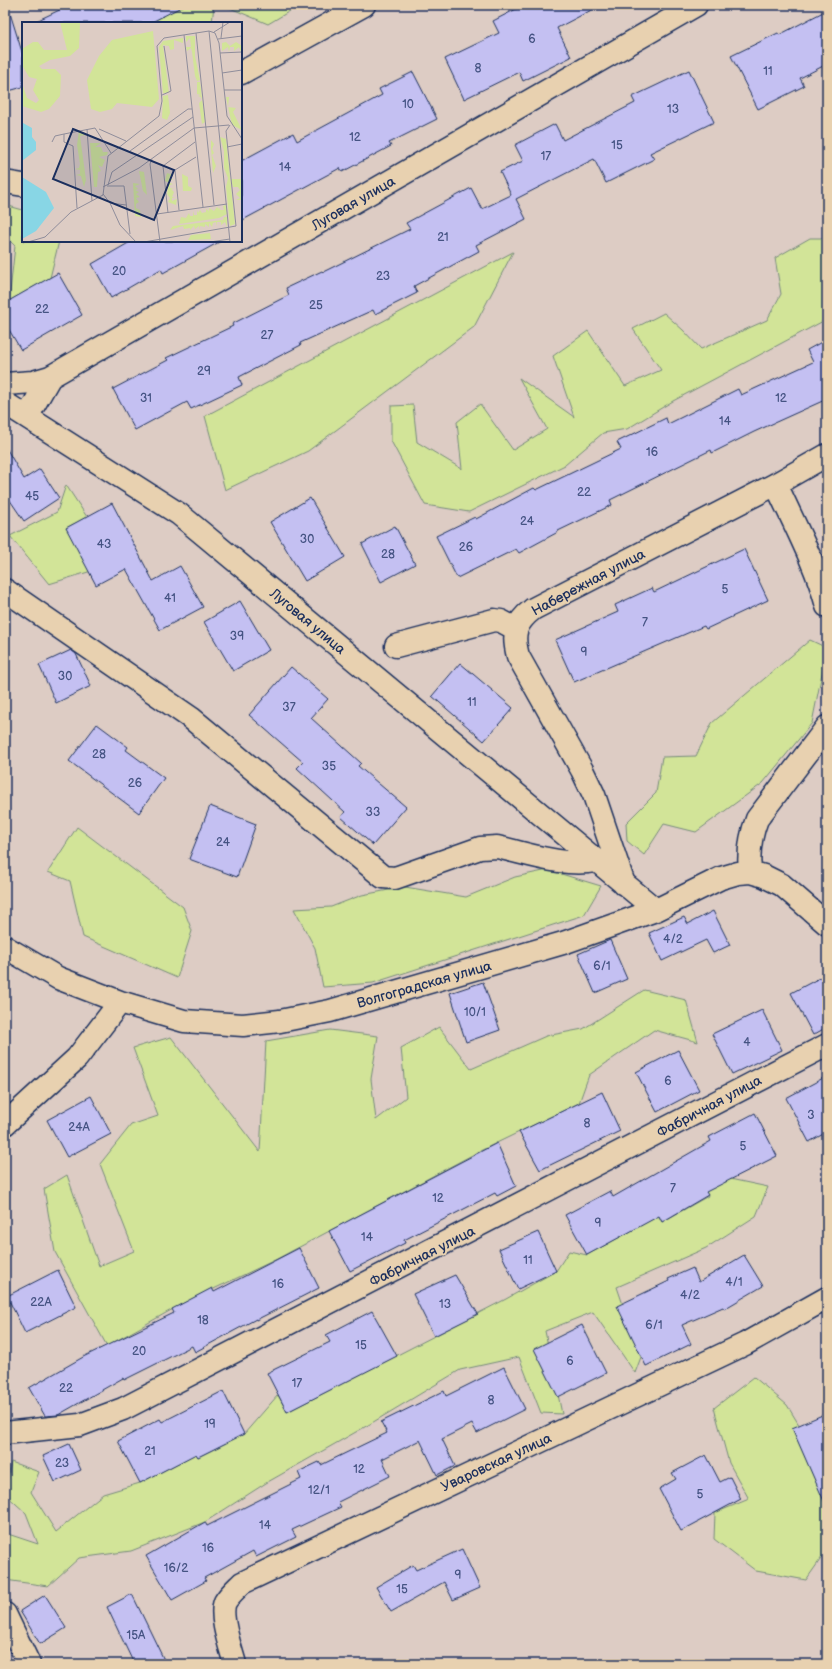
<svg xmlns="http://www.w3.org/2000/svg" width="832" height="1669" font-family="'Balsamiq Sans',sans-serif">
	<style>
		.green { fill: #d2e498; stroke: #768a7b }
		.building { fill: #c4c0f2; stroke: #1b2f5e }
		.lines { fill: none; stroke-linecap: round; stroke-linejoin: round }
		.minor-casing { stroke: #1b2f5e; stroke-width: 25 }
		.minor { stroke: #e8d1b0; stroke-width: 22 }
		.labels { text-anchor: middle; stroke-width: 4; stroke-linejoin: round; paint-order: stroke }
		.number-label { font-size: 12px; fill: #455383 }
		.street-label { font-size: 14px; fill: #1b2f5e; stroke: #e8d1b0 }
		.inset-road { fill: none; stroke: #8f8d9b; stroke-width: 1 }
		.view { fill: #1b2f5e; fill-opacity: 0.15; stroke: #1b2f5e; stroke-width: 2 }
		.inset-edge { fill: none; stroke: #1b2f5e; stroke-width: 2 }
	</style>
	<rect width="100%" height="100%" fill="#ddccc4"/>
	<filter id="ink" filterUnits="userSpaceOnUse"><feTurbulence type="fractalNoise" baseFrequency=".025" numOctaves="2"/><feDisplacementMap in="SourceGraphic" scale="8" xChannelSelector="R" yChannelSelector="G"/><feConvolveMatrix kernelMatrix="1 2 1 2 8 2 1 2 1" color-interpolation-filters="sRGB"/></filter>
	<g filter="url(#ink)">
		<!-- green -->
		<path class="green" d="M160,5H214L212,23H150L165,15Z
			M223,5H300L268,24Z
			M5,205L23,210V241H59L50,278L9,301L15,246L5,236Z
			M810,238H827V319L673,401L627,429L603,433L565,465L469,512L425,505L391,441V406L413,405L417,442L462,469L457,422L480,404L513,450L547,429L519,378L574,417L553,356L588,331L625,386L661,370L633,329L664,313L683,330L701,349L767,320L781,294L775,258Z
			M513,252L474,327L308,451L225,490L205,416Z
			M66,485L87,517L66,528L98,569L49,584L10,536L57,512Z
			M810,640L827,648L812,723L763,783L696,832L664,824L644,855L627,841L626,823L656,793L662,757L696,756L712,723Z
			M77,827L183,907L192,931L177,978L83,937L70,881L48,872Z
			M548,870L601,886L584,915L373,983L323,987L315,948L294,909L331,907L362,895L405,887L466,897L515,877Z
			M644,990L686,1000L698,1042L654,1030L589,1075L579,1103L476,1153L275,1260L182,1304L107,1346L55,1252L44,1189L67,1175L99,1266L134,1251L100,1164L131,1125L158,1116L133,1048L171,1037L260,1152L266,1041L330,1030L378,1036L371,1079L376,1120L406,1097L401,1048L439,1027L471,1069L546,1036L583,1029Z
			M697,1175L730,1179L768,1187L756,1216L706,1248L617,1287L641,1357L635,1373L593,1312L545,1331L562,1414L541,1413L519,1357L460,1370L370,1424L266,1483L205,1522L131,1551L79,1558L48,1586L5,1580V1533L38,1544L26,1513L5,1494L11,1462L39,1472L31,1492L56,1532L103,1494L140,1483L182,1461L193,1447L198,1457L244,1434L278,1395L287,1412L506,1299L556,1271L569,1251L587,1255L631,1231L637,1221L646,1193L662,1222L708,1196Z
			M754,1377L787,1405L827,1471V1550L806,1580L756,1571L714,1539L715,1513L749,1499L729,1463L714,1408Z"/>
		<!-- building -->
		<path class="building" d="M70,5H185L150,23H32Z
			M524,5H601L557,28L571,57L523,81L519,72L464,99L445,59L499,33L493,21Z
			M9,10L23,55V87L5,92V11Z
			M827,10V64L800,78L804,86L758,109L731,56L778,33L779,35Z
			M689,70L714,122L650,153L654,159L606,183L594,159L516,199L526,219L476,245L479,251L414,286L417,293L375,314L373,310L300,343L301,345L239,377L242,385L191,409L187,402L135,430L113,389L168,360L166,358L233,326L232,324L289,295L286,288L322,271L323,272L410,229L406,223L471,188L482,209L511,195L500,172L523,161L515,145L555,124L563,140L635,103L632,97Z
			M413,72L437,119L389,143L391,146L342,172L340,168L241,221V161L293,133L297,141L382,95L379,89Z
			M132,241H221L163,273L161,269L111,298L92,264Z
			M58,273L82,315L21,350L5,323V303Z
			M827,339V399L754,432L712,453L711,450L610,500L612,505L558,531V532L519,553L516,549L457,578L436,536L475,517L476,519L534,488L536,490L621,449L617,442L666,418L668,424L738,389L741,395L813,362L807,350Z
			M5,446L24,479L40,469L59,498L24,521L5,493Z
			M310,498L345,557L305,581L270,522Z
			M112,503L153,581L180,566L203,607L160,630L126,569L96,585L66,528Z
			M395,526L415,564L381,582L362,544Z
			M744,549L768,600L706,629L704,626L574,682L555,640L618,612L615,605L652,588L654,592Z
			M240,601L269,650L233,671L204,622Z
			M71,650L76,654L91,686L56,703L39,665Z
			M460,663L513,708L484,741L432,696Z
			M291,667L328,699L311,718L361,763L358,766L406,807L373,845L341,817L345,812L297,768L303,762L249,715Z
			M97,724L128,747L126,750L164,778L139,813L69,761Z
			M210,806L256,824L237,877L189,859Z
			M713,911L730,945L713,953L706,940L662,961L649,933L684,917L688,924Z
			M610,940L627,979L595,993L578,954Z
			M827,974V1027L813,1035L791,993Z
			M483,982L500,1030L466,1042L450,993Z
			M762,1010L782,1050L732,1074L712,1034Z
			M678,1050L699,1090L657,1112L636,1072Z
			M827,1076V1132L809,1142L786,1098Z
			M602,1092L620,1131L540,1170L519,1132Z
			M91,1096L111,1134L67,1157L47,1120Z
			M755,1113L777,1156L706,1192L708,1195L662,1222L659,1216L587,1255L565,1215L610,1191L613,1197L711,1141L709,1137Z
			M497,1143L516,1186L497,1196L495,1193L404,1240L405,1243L350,1271L329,1231Z
			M538,1232L556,1271L518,1289L499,1249Z
			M299,1248L319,1288L256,1320V1319L195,1352L192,1346L124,1380L123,1378L58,1415L45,1416L29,1388L85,1356L174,1313L172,1309L212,1288L214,1292Z
			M744,1255L763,1286L724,1309L723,1307L682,1325L691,1344L646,1366L617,1306L669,1281L668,1279L693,1268L699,1282Z
			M58,1270L76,1307L25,1333L7,1296Z
			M455,1275L478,1314L434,1336L413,1294Z
			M372,1311L397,1356L287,1412L267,1373L330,1342L326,1335Z
			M582,1325L606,1373L558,1397L534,1349Z
			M504,1367L525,1409L477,1433L472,1424L442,1439L455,1466L437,1475L420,1440L382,1459L390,1476L338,1502L341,1507L292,1530L296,1537L256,1557L253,1551L204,1578L206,1581L172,1600L146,1556L205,1522L207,1526L301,1479L298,1472L319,1462L321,1465L387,1433L381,1422L444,1391L446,1396Z
			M223,1391L244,1434L198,1457L196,1454L140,1483L118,1441L160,1419L162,1422Z
			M827,1413V1508L792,1428Z
			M69,1444L81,1470L55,1482L43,1456Z
			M706,1455L720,1482L730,1477L741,1499L681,1531L659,1489L676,1479L672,1473Z
			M462,1549L480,1588L453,1600L444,1582L391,1612L376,1587L413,1565L416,1570Z
			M132,1594L166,1664H134L107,1607Z
			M45,1595L66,1628L40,1644L20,1611Z"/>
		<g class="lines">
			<!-- minor casing -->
			<g class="minor-casing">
				<path id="minor" d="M241,73L364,5
					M5,182L23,185
					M5,384L33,382L50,377L696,5
					M5,403L179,514L656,910
					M27,417L50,377
					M776,484C794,524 816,564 827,606
					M5,590L191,718L383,877L395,878L480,848L497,847C529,854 564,867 596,861
					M396,646L494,620L501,621L516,629
					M750,872C748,853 750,837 757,819L827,727
					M624,884L594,795L582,770L518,656C512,634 515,623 533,609L776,484L827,455
					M5,947L58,978L120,1002L184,1021L243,1025L280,1021L330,1011L563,943L656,910L721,878L738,873L750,872L764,876L782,885L827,924
					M5,1124L77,1058L120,1002
					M5,1433L80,1425L123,1409L827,1045
					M5,1614L29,1664
					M235,1664C231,1649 219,1616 225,1602C229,1595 236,1589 242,1583L745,1344L827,1298"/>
			</g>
			<!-- minor -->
			<use href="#minor" class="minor"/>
		</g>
	</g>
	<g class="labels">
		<!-- number labels -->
		<g class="number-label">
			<text x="532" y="43">6</text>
			<text x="478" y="72">8</text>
			<text x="768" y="75">11</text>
			<text x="408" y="108">10</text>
			<text x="673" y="113">13</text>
			<text x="355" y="141">12</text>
			<text x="617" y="149">15</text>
			<text x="546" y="160">17</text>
			<text x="285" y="171">14</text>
			<text x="443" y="241">21</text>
			<text x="119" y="275">20</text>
			<text x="383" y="280">23</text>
			<text x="316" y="309">25</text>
			<text x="42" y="313">22</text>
			<text x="267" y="339">27</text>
			<text x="204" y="375">29</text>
			<text x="146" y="402">31</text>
			<text x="781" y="402">12</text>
			<text x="725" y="425">14</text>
			<text x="652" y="456">16</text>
			<text x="584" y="496">22</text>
			<text x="32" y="500">45</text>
			<text x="527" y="525">24</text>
			<text x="307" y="543">30</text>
			<text x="104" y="548">43</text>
			<text x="466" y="551">26</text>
			<text x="388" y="558">28</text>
			<text x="725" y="593">5</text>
			<text x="170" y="602">41</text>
			<text x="645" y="626">7</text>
			<text x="237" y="640">39</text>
			<text x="584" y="656">9</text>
			<text x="65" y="680">30</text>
			<text x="472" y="706">11</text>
			<text x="289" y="711">37</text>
			<text x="99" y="758">28</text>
			<text x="329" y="770">35</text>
			<text x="135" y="787">26</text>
			<text x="373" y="816">33</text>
			<text x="223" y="846">24</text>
			<text x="673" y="943">4/2</text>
			<text x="602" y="970">6/1</text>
			<text x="475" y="1016">10/1</text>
			<text x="747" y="1046">4</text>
			<text x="668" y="1085">6</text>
			<text x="811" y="1119">3</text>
			<text x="587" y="1127">8</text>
			<text x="79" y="1131">24А</text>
			<text x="743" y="1150">5</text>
			<text x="673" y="1192">7</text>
			<text x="438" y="1202">12</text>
			<text x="598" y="1227">9</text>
			<text x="367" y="1241">14</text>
			<text x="528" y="1264">11</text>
			<text x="734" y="1286">4/1</text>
			<text x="278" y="1288">16</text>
			<text x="690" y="1299">4/2</text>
			<text x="41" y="1306">22А</text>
			<text x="445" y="1308">13</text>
			<text x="203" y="1324">18</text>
			<text x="654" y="1329">6/1</text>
			<text x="361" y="1349">15</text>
			<text x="139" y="1355">20</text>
			<text x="570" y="1365">6</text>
			<text x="297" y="1387">17</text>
			<text x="66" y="1392">22</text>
			<text x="491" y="1404">8</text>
			<text x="210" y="1428">19</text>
			<text x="150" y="1455">21</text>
			<text x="62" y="1467">23</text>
			<text x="359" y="1473">12</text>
			<text x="319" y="1494">12/1</text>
			<text x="700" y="1498">5</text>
			<text x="265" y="1529">14</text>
			<text x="208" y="1552">16</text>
			<text x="176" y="1572">16/2</text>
			<text x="458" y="1579">9</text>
			<text x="402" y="1593">15</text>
			<text x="136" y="1639">15А</text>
		</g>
		<!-- street labels -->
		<g class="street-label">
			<text transform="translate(353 203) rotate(-30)" y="5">Луговая улица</text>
			<text transform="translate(588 582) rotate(-28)" y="5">Набережная улица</text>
			<text transform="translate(308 621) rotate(40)" y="5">Луговая улица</text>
			<text transform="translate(424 984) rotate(-16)" y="5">Волгоградская улица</text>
			<text transform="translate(709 1106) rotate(-28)" y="5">Фабричная улица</text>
			<text transform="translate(422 1256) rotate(-27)" y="5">Фабричная улица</text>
			<text transform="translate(496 1462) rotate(-25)" y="5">Уваровская улица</text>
		</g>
	</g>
	<!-- overview -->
	<g transform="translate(22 22)">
		<rect width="220" height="220" fill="#ddccc4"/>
		<path d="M38,0H58L57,26L48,34L28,38L17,44L20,47H33L39,53L38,74L27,87L19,90L0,84V61L5,76L14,81L17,78L11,68L15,57L7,55L0,43V27L11,20H16L22,28H45ZM131,9L137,77L130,85L95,81L90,87L78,90L69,87L65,58L77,34L90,18ZM164,14H173V34L178,58L175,59L173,54L170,30L169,26L165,29L164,25H169L168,16L164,20ZM161,16V21L152,18V27L148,28L147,24L141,23L147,71H141L137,25L141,19ZM204,20L208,24L214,20L220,24L219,30L217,25L212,29V25H208L207,30L206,25L200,29V21ZM175,60H178L183,100L180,102L177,81L180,78L179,75L176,74L179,73L175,72ZM146,73L148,91L145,98L140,96L141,74ZM204,75H207L206,85L214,86L211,90L220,108L210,103ZM57,109L64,113L58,114L64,158L62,165L59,154L54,153L58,152V148L53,147L57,146L58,142L55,123ZM198,115L204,117L213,202L208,204L204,165L206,156L202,146V129ZM189,118L192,122L190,127L192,131L190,133L194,144L191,151L189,126ZM68,121H79L73,125H79L81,130H86L85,133L77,135L83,138L80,145L76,143L79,149L76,150L75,165H72ZM117,149L122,150L125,173L121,169ZM145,151L151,153L147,155L151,158H148V161L151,162L148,163V166L152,167H149L152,170L150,175H153L150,176V179L155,177L154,183L146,180L148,176L145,172L147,161L143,159ZM160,152L166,155V164L170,166L169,169H161ZM209,157H220V178H214L218,176L214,172L218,168L216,165H211ZM111,161L118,162L113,164L116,167L113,168L117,170L114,172L118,175L114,176L117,180L114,182V186L118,188L119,195L113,194ZM204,183L205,192L197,196L157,202L159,195L164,196L167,191L168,194H171V189L172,193H175V188L176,191L178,188L180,191L184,190V187L187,189V186L192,189L195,185L197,187V185L198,188H202L201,184ZM202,195H205V205L203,200L199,203V200H195V204L194,200L191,201L190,205L187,201V205L183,202V205L178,204L177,208V204L173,207L172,204L168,208V206L162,207L161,204L148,208L151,204L201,198ZM188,211L189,217L166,218L169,213Z" fill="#d2e498"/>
		<path d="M1,101L10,106V115L14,120V128L0,139ZM0,147V155L24,170L32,186L14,209L0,217Z" fill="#88d6e5"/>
		<path class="inset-road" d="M187,9L208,220M192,10L208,0M174,11L192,183M162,13L181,185M199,16L201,0M196,17L220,14M198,31L220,30M200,51L220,48M202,68H220M140,73L149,69L142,24M65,107L70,179M77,107L104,119M30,120L33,114L42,112M205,125L220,122M108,129L166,87H170M130,137L128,142L138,220M86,163L90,150L171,95M85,164H102L108,212M81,165L117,146L172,106L207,103M81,172L88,181L98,203L114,220M88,181L104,183M55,186L51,124L42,120V112L73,106L89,131M157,188L153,148L174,135M146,191L141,144L173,120M135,192L205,182M6,220L23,215L49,190L81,173L86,134L137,94L140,79L135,24L142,16L187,9L193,11L197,21L205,94L220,117M122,220L214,204L204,109L208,103M188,220L208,217"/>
		<path class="view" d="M51,107L152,148L132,198L31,157Z"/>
		<rect width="220" height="220" class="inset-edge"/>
	</g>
	<!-- margin -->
	<rect width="832" height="1669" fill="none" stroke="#e8d1b0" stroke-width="20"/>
	<rect x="10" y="10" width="812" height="1649" fill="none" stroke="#1b2f5e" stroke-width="1.5" filter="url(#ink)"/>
</svg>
